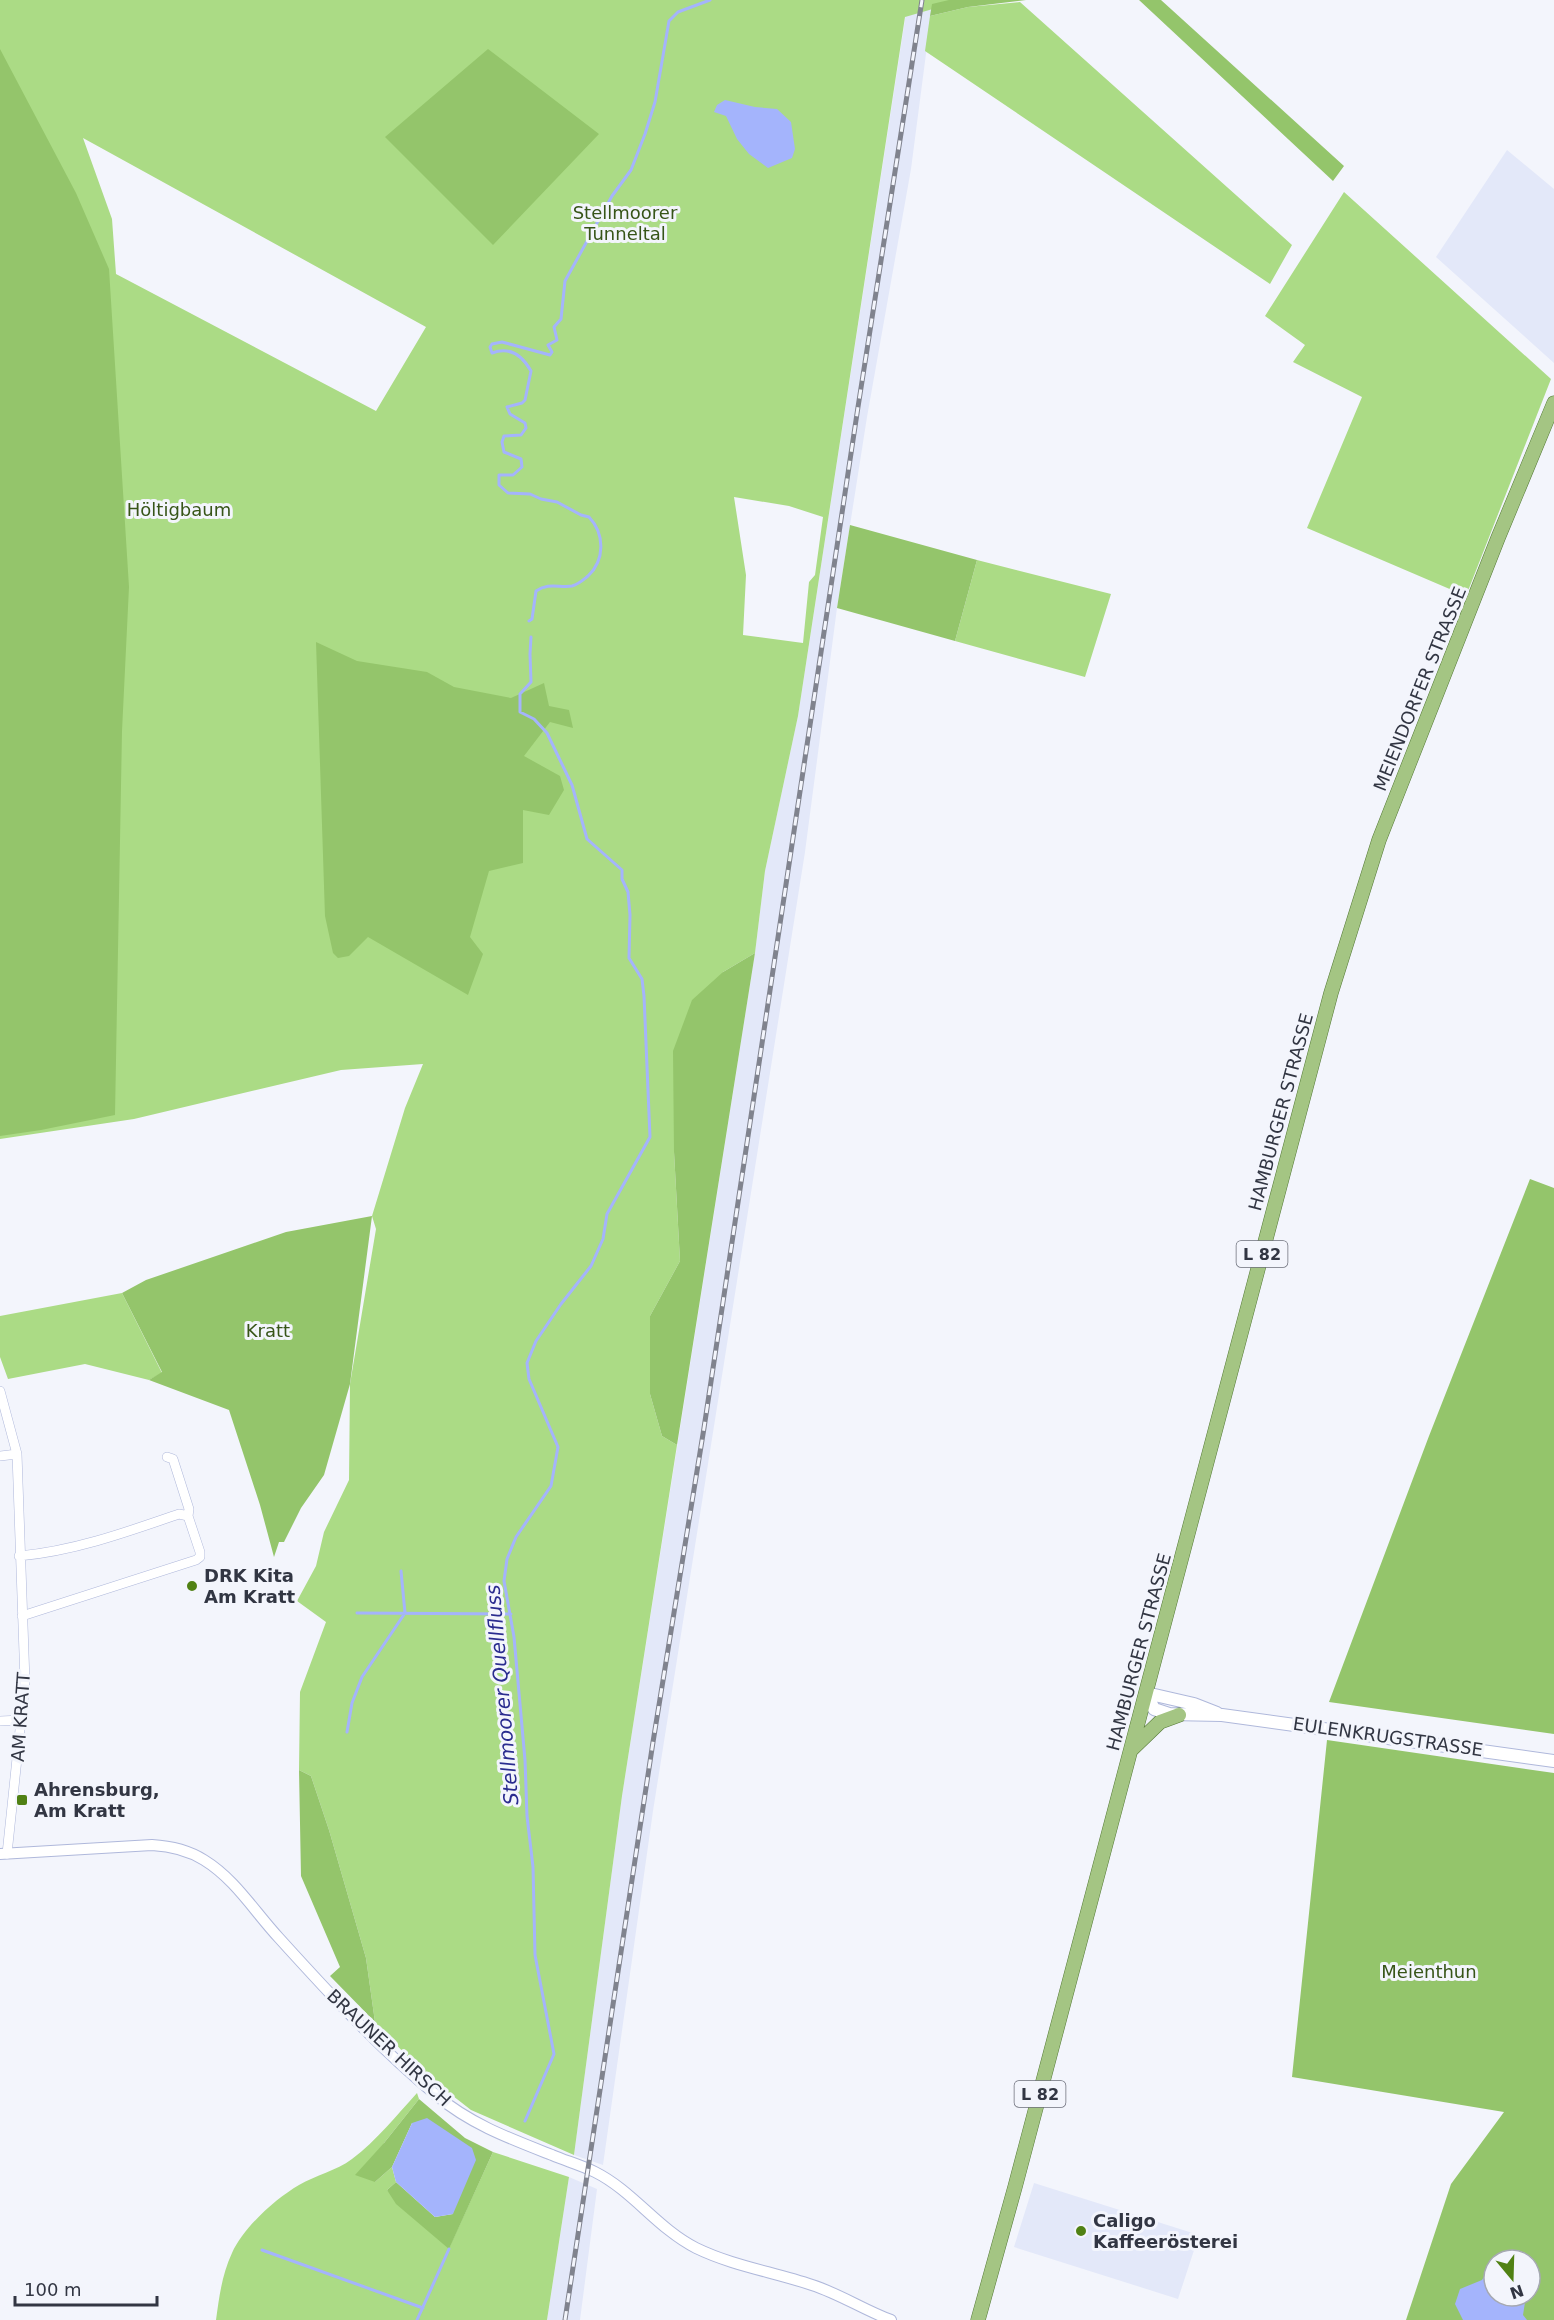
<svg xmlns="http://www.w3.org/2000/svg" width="1554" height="2320" font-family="'DejaVu Sans',sans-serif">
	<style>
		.built { fill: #e3e8f9 }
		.green { fill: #abdb85; fill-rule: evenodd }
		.forest { fill: #94c56b; fill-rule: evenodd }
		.water { fill: #a4b4fc }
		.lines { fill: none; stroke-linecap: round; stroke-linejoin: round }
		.stream { stroke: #a4b4fc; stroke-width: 3 }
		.minor-casing { stroke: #afb8db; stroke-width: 10 }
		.tertiary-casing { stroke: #afb8db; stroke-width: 12 }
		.secondary-casing { stroke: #afb8db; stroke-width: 14 }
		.primary-casing { stroke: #557a37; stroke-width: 15 }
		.minor { stroke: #fff; stroke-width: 9 }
		.tertiary { stroke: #fff; stroke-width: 10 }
		.secondary { stroke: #fff; stroke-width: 12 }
		.primary { stroke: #a4c583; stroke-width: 14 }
		.rail-casing { stroke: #80838e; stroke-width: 5 }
		.rail { stroke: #f3f5fc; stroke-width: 3; stroke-dasharray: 9; stroke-linecap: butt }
		.poi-dot { fill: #508114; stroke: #f3f5fc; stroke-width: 2 }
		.labels { text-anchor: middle; stroke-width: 6; stroke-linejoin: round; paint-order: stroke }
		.shield { fill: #f3f5fc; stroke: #6c6f7a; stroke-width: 1.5 }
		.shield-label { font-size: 16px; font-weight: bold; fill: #323643 }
		.park-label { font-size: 18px; fill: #375518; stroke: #f3f5fc }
		.street-label { font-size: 18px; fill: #323643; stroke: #f3f5fc }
		.poi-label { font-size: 18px; font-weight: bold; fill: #323643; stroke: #f3f5fc; text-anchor: start }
		.water-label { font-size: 20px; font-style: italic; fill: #2a2c8f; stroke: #f3f5fc }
	</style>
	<rect width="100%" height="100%" fill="#f3f5fc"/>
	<!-- built -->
	<path class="built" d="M908,0H933L911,169L867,417L837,608L805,852L653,1811L603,2165L574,2155L622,1796L755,953L765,871L798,716Z
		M1507,150L1554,189V363L1436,257Z
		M569,2177L597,2189L580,2320H547Z
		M1034,2183L1199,2235L1178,2299L1014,2247Z"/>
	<!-- green -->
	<path class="green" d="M0,0H964L905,17L798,716L765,871L755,953L723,972L674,1152L680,1261L650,1316V1394L662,1436L677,1445L622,1796L574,2155L471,2110L421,2071L375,2022L366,1958L329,1830L311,1776L299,1770L300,1692L326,1622L297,1601L316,1566L324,1532L349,1480L350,1384L376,1229L372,1216L405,1108L423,1064L341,1070L134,1119L0,1139ZM83,138L426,327L376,411L116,274L112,219ZM734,497L789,506L823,517L815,575L809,582L803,643L743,635L746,575Z
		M1020,2L1292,245L1270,284L925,51L930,16L968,7Z
		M1344,192L1551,379L1466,596L1307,528L1362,397L1293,362L1305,345L1265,316Z
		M977,560L1111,594L1085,677L955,641Z
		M122,1293L162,1373L149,1380L85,1364L8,1379L0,1357V1316Z
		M417,2093L419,2099L384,2143L375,2182L392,2167L396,2182L387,2190L449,2248L493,2152L569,2177L547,2320H216C219,2298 222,2274 232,2253C243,2228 275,2199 299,2185C316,2175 336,2171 352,2159C377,2140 396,2116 417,2093Z"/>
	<!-- forest -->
	<path class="forest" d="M949,0H1026L968,7L930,16L932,4Z
		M1139,0H1161L1344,166L1333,181Z
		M0,49L76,193L109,269L129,587L122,731L115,1115L41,1130L0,1136Z
		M488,49L599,134L493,245L385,137Z
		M850,525L977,560L955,641L837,608Z
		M316,642L357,661L427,672L454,687L511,698L544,683L549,706L569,710L573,728L550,722L524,756L560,776L564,790L549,815L523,810V863L489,871L470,937L483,954L468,995L368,937L349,956L338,958L333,953L325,916Z
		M755,953L677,1445L662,1436L650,1394V1316L680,1261L674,1152L673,1051L692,1000L723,972Z
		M1530,1179L1554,1188V1734L1329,1702L1429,1436Z
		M372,1216L350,1384L324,1475L301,1508L284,1542H279L274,1557L260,1505L229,1410L149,1380L162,1372L122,1293L146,1280L286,1232Z
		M1327,1740L1554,1773V2320H1406L1451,2184L1504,2112L1292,2077ZM1494,2260H1530V2296H1494Z
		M299,1770L311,1776L329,1830L366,1958L375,2022L330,1976L340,1967L301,1876Z
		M419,2099L465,2138L493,2152L449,2249L396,2204L387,2190L396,2182L435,2217L453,2214L412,2123L392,2167L375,2182L355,2175L384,2143Z"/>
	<!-- water -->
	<path class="water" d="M725,100L755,107L777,109L791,122L795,149L792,158L768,168L749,154L737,139L726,116L714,112L717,105Z
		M427,2118L472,2148L476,2160L453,2214L435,2217L396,2182L392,2167L412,2123Z
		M1494,2269V2296H1526L1523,2315L1527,2320H1463L1455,2304L1460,2289L1482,2280L1487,2272Z"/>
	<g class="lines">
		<!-- stream -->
		<path class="stream" d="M529,621L532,619L536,591C549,582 559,588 572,586C579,584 583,580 588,576C605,560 605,534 589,517L581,515L557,502L541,499L530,494L508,493L499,485V475H513L522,467L521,459L504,452L502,442L504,436L521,435L526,428L525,423L510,414L507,407L522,403L525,400L531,371C522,355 510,346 492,353L490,347L492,344L502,342L550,355L552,352L548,345L557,340L554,327L561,319L565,281L612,196L631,170L645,134L655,102L669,21L678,12L710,0
			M357,1613L511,1614
			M347,1732L352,1703L362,1677L405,1613L401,1571
			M525,2121L554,2054L535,1955L533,1867L527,1816L525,1760L514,1637L504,1581L507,1559L516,1537L551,1486L558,1447L529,1379L527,1363L536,1341L561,1304L591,1266L603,1239L607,1214L650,1137L644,996L642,979L629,958L630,915L628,892L622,879V870L587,839L572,785L547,733L534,719L520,712V694L531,682L530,654L531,637
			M262,2250L423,2308
			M417,2320L449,2249"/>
		<!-- minor casing -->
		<g class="minor-casing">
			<path id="minor" d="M0,1391L17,1454L25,1682L7,1854
				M0,1456L17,1454
				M167,1457L173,1459L189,1509L188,1516
				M19,1556C74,1551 127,1532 179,1514L188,1516L200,1552V1557L196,1560L22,1616
				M0,1721L22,1720"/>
		</g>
		<!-- tertiary casing -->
		<g class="tertiary-casing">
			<path id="tertiary" d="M0,1854L152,1845C170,1846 188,1850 204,1860C235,1879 254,1911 279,1938C328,1992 379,2048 436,2095C470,2124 511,2139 552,2155C566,2161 581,2165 595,2172C633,2191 657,2228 696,2248C733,2266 774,2272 812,2285C840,2294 864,2310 891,2320"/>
		</g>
		<!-- secondary casing -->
		<g class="secondary-casing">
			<path id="secondary" d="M1146,1693L1154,1709L1169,1714L1222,1715L1554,1761
				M1146,1693L1194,1704L1217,1713"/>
		</g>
		<!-- primary casing -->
		<g class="primary-casing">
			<path id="primary" d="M1132,1749L1160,1722L1179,1715
				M978,2320L1015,2187L1331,993L1379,840L1498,538L1554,403"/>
		</g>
		<!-- minor -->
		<use href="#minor" class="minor"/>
		<!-- tertiary -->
		<use href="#tertiary" class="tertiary"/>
		<!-- secondary -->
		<use href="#secondary" class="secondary"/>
		<!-- primary -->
		<use href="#primary" class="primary"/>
		<!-- rail casing -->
		<g class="rail-casing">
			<path id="rail" d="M565,2320L653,1742L704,1428L858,407L922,0"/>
		</g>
		<!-- rail -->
		<use href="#rail" class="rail"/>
	</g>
	<!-- markers -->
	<g class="poi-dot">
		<circle cx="192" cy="1586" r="6"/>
		<rect x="16" y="1794" width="12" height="12" rx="3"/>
		<circle cx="1081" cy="2231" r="6"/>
	</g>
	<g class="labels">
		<!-- shield labels -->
		<g class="shield">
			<rect x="1236.5" y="1241" width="51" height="26" rx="4.5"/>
			<rect x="1014.5" y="2081" width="51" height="26" rx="4.5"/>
		</g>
		<g class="shield-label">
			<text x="1262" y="1260">L 82</text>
			<text x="1040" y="2100">L 82</text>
		</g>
		<!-- park labels -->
		<g class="park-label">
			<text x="625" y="219">Stellmoorer<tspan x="625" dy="21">Tunneltal</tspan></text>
			<text x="179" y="516">Höltigbaum</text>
			<text x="268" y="1337">Kratt</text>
			<text x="1429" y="1978">Meienthun</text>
		</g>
		<!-- street labels -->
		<g class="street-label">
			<text transform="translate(1420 689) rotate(-68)" y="6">MEIENDORFER STRASSE</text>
			<text transform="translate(1281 1112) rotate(-75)" y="6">HAMBURGER STRASSE</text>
			<text transform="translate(1139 1652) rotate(-75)" y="6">HAMBURGER STRASSE</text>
			<text transform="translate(21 1717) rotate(-86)" y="6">AM KRATT</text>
			<text transform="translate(1388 1737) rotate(8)" y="6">EULENKRUGSTRASSE</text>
			<text transform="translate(389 2048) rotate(43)" y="6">BRAUNER HIRSCH</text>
		</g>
		<!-- poi labels -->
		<g class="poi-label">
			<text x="204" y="1582">DRK Kita<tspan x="204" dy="21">Am Kratt</tspan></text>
			<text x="34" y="1796">Ahrensburg,<tspan x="34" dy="21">Am Kratt</tspan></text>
			<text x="1093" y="2227">Caligo<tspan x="1093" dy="21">Kaffeerösterei</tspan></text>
		</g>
		<!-- water labels -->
		<g class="water-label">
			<text transform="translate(502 1695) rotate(-95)" y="7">Stellmoorer Quellfluss</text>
		</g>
	</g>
	<!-- north arrow -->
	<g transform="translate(1512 2278) rotate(161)"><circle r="28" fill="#f3f5fc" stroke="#a6a9b2" stroke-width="1.5"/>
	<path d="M0-4.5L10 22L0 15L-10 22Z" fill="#508114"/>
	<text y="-9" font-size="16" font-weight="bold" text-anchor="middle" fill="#323643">N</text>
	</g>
	<!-- scale -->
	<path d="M15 2296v9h142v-9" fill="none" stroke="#323643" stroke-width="3"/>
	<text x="24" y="2296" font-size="18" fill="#323643" stroke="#f3f5fc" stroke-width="4.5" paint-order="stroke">100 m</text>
</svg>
